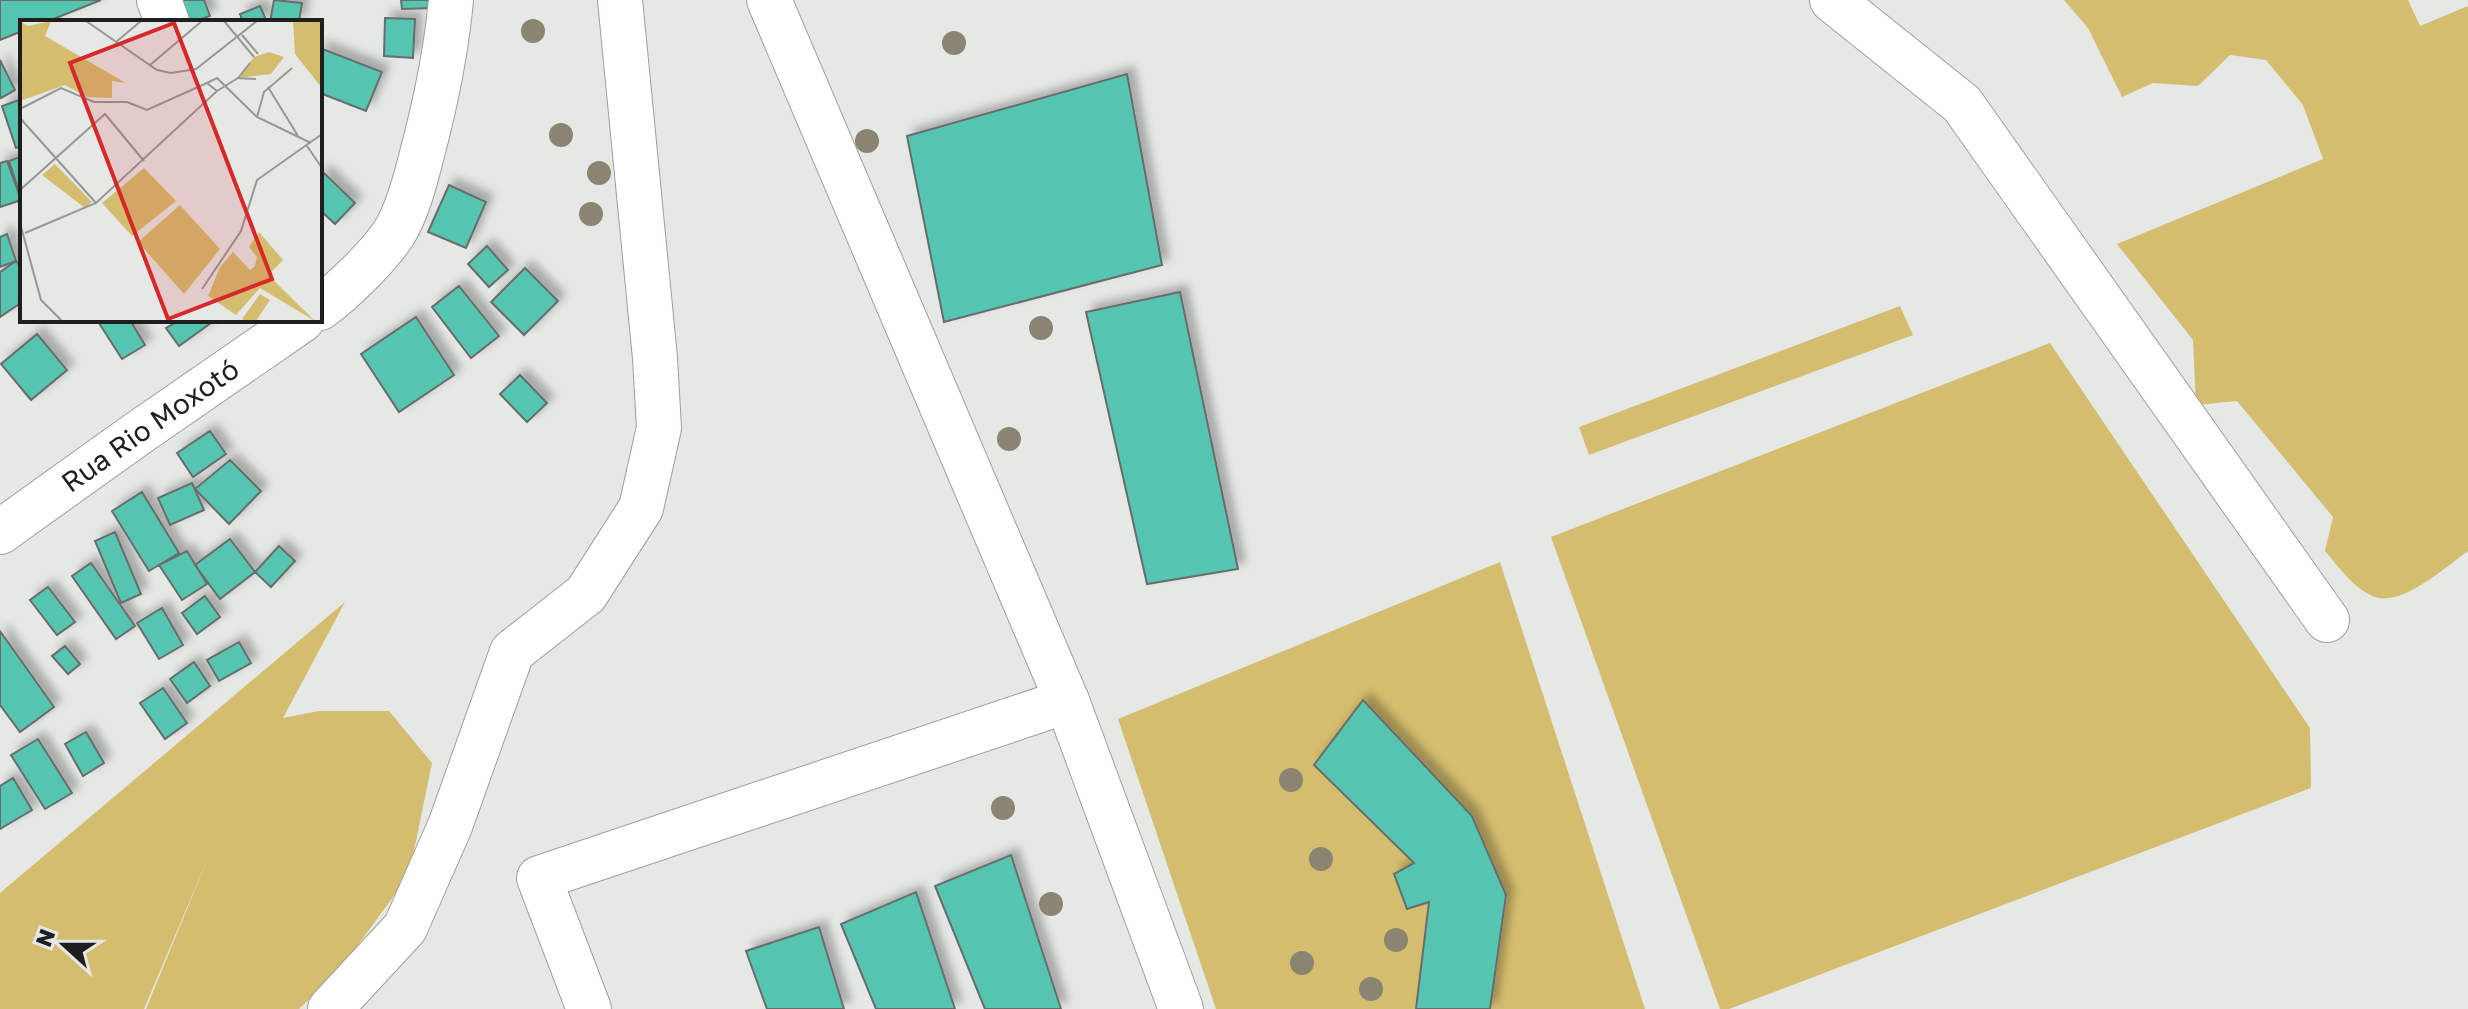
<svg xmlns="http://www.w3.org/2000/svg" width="2468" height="1009" font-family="'Golos Text',sans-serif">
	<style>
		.green { fill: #d4bd6e }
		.building { fill: #54c5b1; stroke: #686c6b; stroke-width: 2; filter: url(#shadow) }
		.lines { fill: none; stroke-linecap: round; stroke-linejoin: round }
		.minor-casing { stroke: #9c9f9c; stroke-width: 46 }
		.minor { stroke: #fff; stroke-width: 44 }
		.tree { fill: #8a8570 }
		.labels { text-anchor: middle; stroke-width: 6; stroke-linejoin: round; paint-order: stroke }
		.street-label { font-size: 28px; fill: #1e1f1e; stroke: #e5e8e5 }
		.inset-road { fill: none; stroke: #959895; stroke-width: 2 }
		.view { fill: #d62828; fill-opacity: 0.15; stroke: #d62828; stroke-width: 4 }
		.inset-edge { fill: none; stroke: #1e1f1e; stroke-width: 4 }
	</style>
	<defs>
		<filter id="shadow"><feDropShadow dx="7" dy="-7" stdDeviation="4" flood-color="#0004"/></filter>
	</defs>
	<rect width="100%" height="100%" fill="#e5e8e5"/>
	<!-- green -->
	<path class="green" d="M2064,0H2408L2420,26L2468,6V551C2445,567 2398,611 2370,595C2351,585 2339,567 2325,551L2333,517L2237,401L2196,405L2193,340L2117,244L2323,159L2303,105L2266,60L2230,55L2198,86L2153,83L2122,97L2088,28Z
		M1900,306L1913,335L1589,455L1579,427Z
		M2050,343L2310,728L2311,788L1729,1009H1720L1551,537Z
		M1500,562L1645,1009H1216L1118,719Z
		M345,602L283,718L319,711H389L432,763L409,875L339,971L299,1009H146L210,853L144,1009H0V893Z"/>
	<!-- building -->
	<path class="building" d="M0,0H101L46,22H22V31L0,40Z
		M185,0H204L210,16L193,22H175L170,6Z
		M274,0L302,3L299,22H270Z
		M401,0H434V8L402,9Z
		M260,6L267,22H243L240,14Z
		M385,18L415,19L413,58L384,56Z
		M320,48L382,72L366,111L320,93Z
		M0,60L15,90L1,98L0,96Z
		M1127,74L1162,265L944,322L907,136Z
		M22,99V146L16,148L2,106Z
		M22,156V201L9,161Z
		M7,161L21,200L0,207V163Z
		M324,173L355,203L335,224L320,210V177Z
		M449,185L486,202L466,248L428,232Z
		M7,234L16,261L0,267V237Z
		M487,246L508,270L489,287L468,264Z
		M16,261L22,269V302L0,317V272Z
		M525,268L558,301L524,335L491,302Z
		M459,286L499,336L471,358L432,307Z
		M1180,292L1238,569L1147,584L1086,312Z
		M416,317L454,375L399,412L361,354Z
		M97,320H130L145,345L122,359Z
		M180,320H215L179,346L166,328Z
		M37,334L67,370L31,400L1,364Z
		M520,375L547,403L527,422L500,394Z
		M210,431L226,454L193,477L177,453Z
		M230,460L261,491L229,524L195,489Z
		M192,483L204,510L170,525L158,498Z
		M142,492L179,553L149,571L112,511Z
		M115,532L141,594L121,603L95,541Z
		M230,539L255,572L220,599L195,565Z
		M279,546L295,561L271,587L255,572Z
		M187,551L207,584L182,600L159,565Z
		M91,563L135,626L116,639L72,576Z
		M48,587L75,622L57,635L30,600Z
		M205,596L220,617L197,634L182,613Z
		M162,608L183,645L159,659L137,623Z
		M0,631L54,707L20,732L0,705Z
		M239,642L251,663L219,681L207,660Z
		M65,646L80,664L68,674L52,656Z
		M194,662L210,686L187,703L170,679Z
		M163,688L187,723L165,739L140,703Z
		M1363,700L1472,816L1506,895L1490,1009H1416L1429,902L1407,909L1394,874L1414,863L1314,765Z
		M86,732L104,763L83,776L65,744Z
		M38,739L72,793L45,809L11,755Z
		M13,778L32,810L0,829V786Z
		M1011,855L1061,1009H985L935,886Z
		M916,892L955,1009H876L841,924Z
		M819,927L844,1009H767L746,951Z"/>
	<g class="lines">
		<!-- minor casing -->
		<g class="minor-casing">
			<g id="minor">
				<path d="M159,0L167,22"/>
				<path d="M769,0L1067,701L1181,1009"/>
				<path d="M1832,0L1962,104L2327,620"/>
				<path d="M320,308C342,292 379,256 394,233C407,212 415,182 421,158C435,106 446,54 451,0"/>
				<path id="s1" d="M0,532L137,434L302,320"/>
				<path d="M330,1009L405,928L450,826L512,652L586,594L641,508L659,428L655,358L620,0"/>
				<path d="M589,1009L539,878L1067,701"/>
			</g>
		</g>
		<!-- minor -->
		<use href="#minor" class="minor"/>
	</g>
	<!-- trees -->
	<g class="tree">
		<circle cx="533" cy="31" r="12"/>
		<circle cx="954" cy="43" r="12"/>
		<circle cx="561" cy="135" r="12"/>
		<circle cx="867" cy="141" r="12"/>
		<circle cx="599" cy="173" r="12"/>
		<circle cx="591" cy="214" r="12"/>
		<circle cx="1041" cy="328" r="12"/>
		<circle cx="1009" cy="439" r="12"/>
		<circle cx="1291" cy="780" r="12"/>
		<circle cx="1003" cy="808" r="12"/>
		<circle cx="1321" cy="859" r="12"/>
		<circle cx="1051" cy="904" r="12"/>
		<circle cx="1396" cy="940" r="12"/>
		<circle cx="1302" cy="963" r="12"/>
		<circle cx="1371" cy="989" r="12"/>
	</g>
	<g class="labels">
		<!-- street labels -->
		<g class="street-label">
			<text dy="10" stroke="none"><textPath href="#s1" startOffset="184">Rua Rio Moxotó</textPath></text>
		</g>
	</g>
	<!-- overview -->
	<g transform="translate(20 20)">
		<rect width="302" height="302" fill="#e5e8e5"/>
		<path d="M0,1L8,6L31,1L25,16L106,63L92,61V78L67,77L45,65L0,81ZM273,1H302V68L275,34ZM249,32L264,37L251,54L218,58L234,37ZM35,144L72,182L65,188L22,155ZM124,148L156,181L112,216L82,183ZM160,185L200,229L164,274L118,222ZM239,212L263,240L248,255L295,301L240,268L216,295L188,276L200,247L213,232L230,250L235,246L237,237L229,227ZM240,274L250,280L236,301H225L222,299Z" fill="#d4bd6e"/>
		<path class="inset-road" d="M66,1L137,50L151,53L176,49L237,1M204,1L234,37M222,15L238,34M96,22L121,1M230,43L218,58L236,59M130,45L182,1M248,67L278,116M197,71L187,63L197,58L237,97L291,123M0,89L41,68L74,82H107L127,90L187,63M237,97L244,72L272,48M0,98L76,183M287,126L302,148M0,170L85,94L124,141M0,203L21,280L42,301M5,213L76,183L197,71L218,58M182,269L221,211L237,160L302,114"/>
		<path class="view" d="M154,3L252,259L148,299L50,43Z"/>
		<rect width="302" height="302" class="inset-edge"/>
	</g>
	<!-- north arrow -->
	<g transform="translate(64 945) rotate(291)" stroke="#e5e8e5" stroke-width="6" paint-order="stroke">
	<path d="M0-6L14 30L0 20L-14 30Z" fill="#1e1f1e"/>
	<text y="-12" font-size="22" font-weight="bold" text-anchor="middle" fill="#1e1f1e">N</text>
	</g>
</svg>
